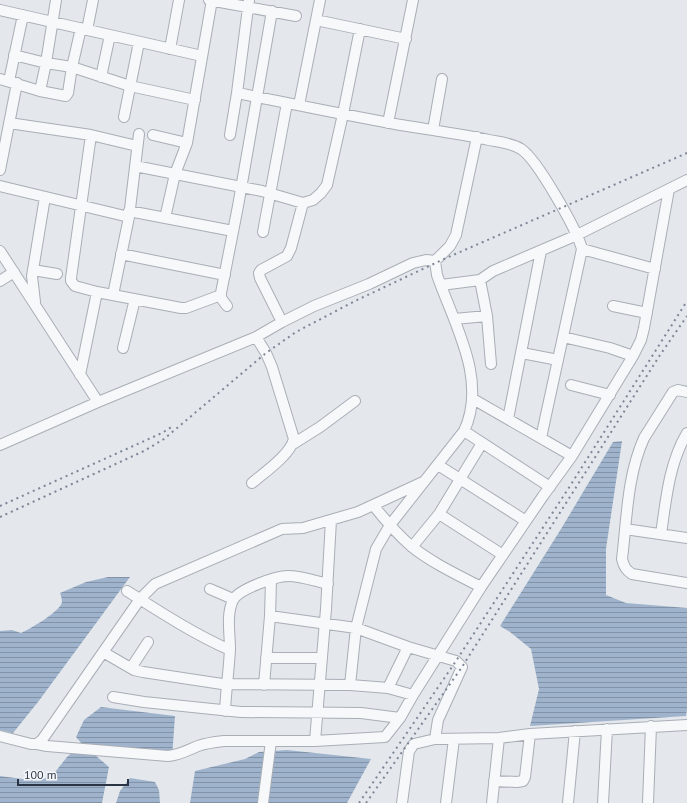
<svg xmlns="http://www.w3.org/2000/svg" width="687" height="803" font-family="'PT Sans',sans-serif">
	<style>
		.water { fill: url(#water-rules) }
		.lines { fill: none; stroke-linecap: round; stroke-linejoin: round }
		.minor-casing { stroke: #a9aeb7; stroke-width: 12 }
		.minor { stroke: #f7f8fa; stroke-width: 10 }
		.rail { stroke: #7d8696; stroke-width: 2; stroke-dasharray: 2 4; stroke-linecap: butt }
	</style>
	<defs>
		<pattern id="water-rules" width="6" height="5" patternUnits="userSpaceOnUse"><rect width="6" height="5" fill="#9fb4cc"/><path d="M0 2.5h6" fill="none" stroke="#8293a7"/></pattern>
	</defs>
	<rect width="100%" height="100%" fill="#e4e7ec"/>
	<!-- water -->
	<path class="water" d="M622,441L606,549V595L626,603L687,608V709L686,716L530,726L539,689L531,649L510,632L500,626L561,529L613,442Z
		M108,577H130L38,702L13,733L0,730V631L12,630L21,633C30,629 61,611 62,602C62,600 61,595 60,593L86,582Z
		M101,707L175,716L172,758L118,752L82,744L76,737L84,720Z
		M77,748L95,755L109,767L102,803H0V776L38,781L52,776L67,757Z
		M287,750L371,759L347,803H190L195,771L245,759L259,752Z
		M130,778L155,782L159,790L160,803H116L120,791Z"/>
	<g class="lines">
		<!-- minor casing -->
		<g class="minor-casing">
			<path id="minor" d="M209,0L296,16
				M0,10L202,56
				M316,20L406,39
				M87,30L93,0
				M170,49L179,0
				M14,55L46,63L72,67L130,86L195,100
				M101,77L110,35
				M0,79L40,91L66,96L68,93L72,67L81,28
				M9,81L23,15
				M40,91L46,63L56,0
				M237,93C288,103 339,114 390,123C422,129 456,133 489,140C499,142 512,143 521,149C537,159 577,230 582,249L541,438
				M299,105L320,0
				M124,117L139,42
				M9,123L91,135L137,146
				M388,123L413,0
				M433,130L442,79
				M91,135L71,278V281L75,286L97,292L181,308H186L221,295
				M153,135L187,143
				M230,135L237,93L249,0
				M135,166L262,191L303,203L313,200L321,193L327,185L343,114L360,29
				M0,170L17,83
				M0,186L129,217
				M129,211L233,231
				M165,218L175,174L187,143L212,0
				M263,232L287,103
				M582,249L655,269
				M0,251L98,402
				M121,254L225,275
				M33,270L57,274
				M480,280L487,316L491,364
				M0,281L14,272
				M441,285L480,280L493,271L577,235L669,189
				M113,295L129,217L139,134
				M35,302L32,276L45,197
				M227,306L221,298V293L238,206L272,11
				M613,306L647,313
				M454,319L487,316
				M282,322L260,278L259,273L261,270L287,256L291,248L303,203
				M563,337L610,348L633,356
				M123,348L135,299
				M522,353L558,360
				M80,375L97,292
				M571,385L610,395
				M687,392L678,390L673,392L644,438C627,476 627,518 622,559C624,567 626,570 632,574L687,583
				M473,399L572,456
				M508,419L541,251
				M464,431L550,487
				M293,444L320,427L355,401
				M0,445L98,402L256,337L282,322L314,306L369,284L413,263L426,260L435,261
				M438,465L526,521
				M252,483C265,472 290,455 294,439L272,367L266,353L256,337
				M373,505C385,520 397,534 411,546C432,563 458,575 481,587
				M439,514L503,555
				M625,529L687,538
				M661,534C666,500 669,463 687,433
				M412,547L439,514L482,443
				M210,589L233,599
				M127,591C160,612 194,634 230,650
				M270,616L356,628L408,647L456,661L462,667L438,720L435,739
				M103,652L134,670L143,672L222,684L350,685L376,687L388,688L413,695
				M266,658H322
				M131,668L148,642
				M264,685L270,616L271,580
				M350,685L356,628L376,549L390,525L464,431C488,380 454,324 437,275L435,261L450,246L456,235L477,137
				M388,688L408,647
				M113,697L144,702L241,712L361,713L400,718
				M225,711C226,690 229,669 230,649C230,633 226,615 233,600C239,589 276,576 288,576C301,576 315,581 328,584
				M0,736L31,744H37L42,740L140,599L155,584L282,529L303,528L358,512L423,482
				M315,741L326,609L331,520
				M37,744L47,746L168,756C180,755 188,750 198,746C206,743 215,742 224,741H315L385,737L400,718L413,695L481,587L543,496L572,456L633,356L641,340L644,328L669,189L687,180
				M494,781L517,782L523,781L525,777L530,734
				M263,803L271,741
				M402,803L409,751L414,744L435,739L499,738L530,734L687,725
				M446,803L454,739
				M492,803L499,738
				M568,803L575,731
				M603,803L607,729
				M648,803L651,726"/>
		</g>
		<!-- minor -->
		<use href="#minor" class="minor"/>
		<!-- rail -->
		<path class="rail" d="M0,506L162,433L173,426
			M0,517L144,451L164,439L266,353L296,332L355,301L444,259L687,153
			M359,803L456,661L570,486L687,301
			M366,803L462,667L660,355L687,316"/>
	</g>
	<!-- scale -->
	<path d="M18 779v6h110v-6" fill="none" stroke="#2b3445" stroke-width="2"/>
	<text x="24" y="779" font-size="12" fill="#2b3445" stroke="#f4f6f9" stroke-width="3" paint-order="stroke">100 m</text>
</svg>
